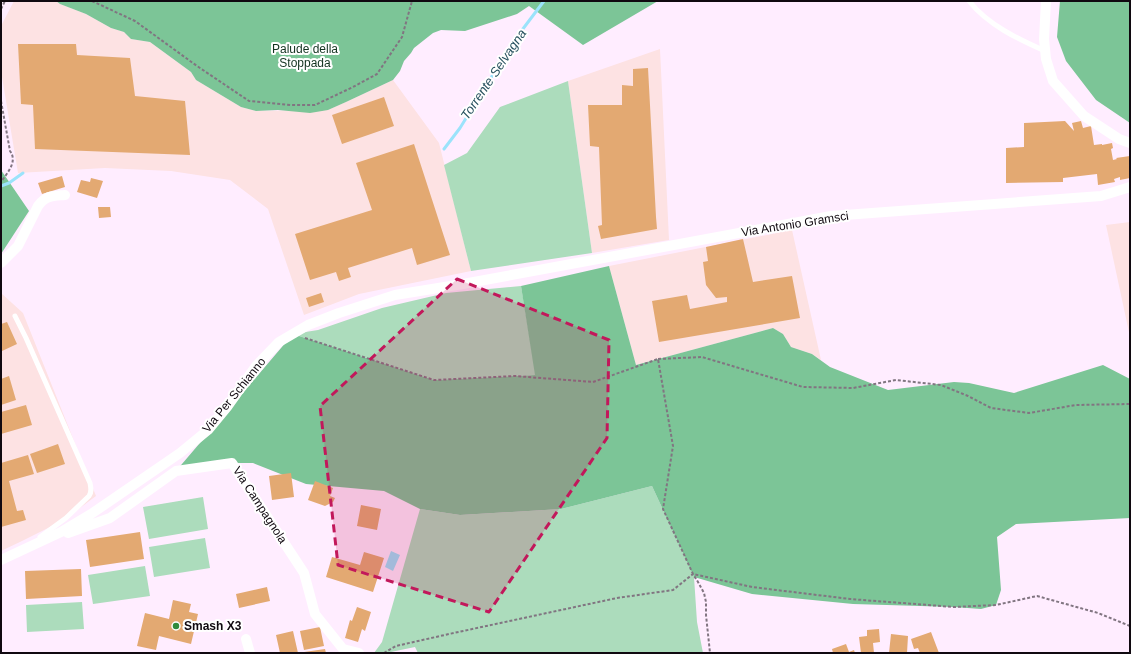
<svg xmlns="http://www.w3.org/2000/svg" width="1131" height="654" font-family="Arial,sans-serif">
	<style>
		.commercial { fill: #fde2e3 }
		.green { fill: #acdcbc }
		.forest { fill: #7cc597 }
		.water { fill: #9be3fb }
		.lines { fill: none; stroke-linecap: round; stroke-linejoin: round }
		.stream { stroke: #9be3fb; stroke-width: 3 }
		.building { fill: #e3a972 }
		.path { stroke: #817581; stroke-width: 2; stroke-dasharray: 3 2; stroke-linecap: butt }
		.service { stroke: #fff; stroke-width: 5 }
		.minor { stroke: #fff; stroke-width: 10 }
		.marked { fill: #c2185b; fill-opacity: 0.2; stroke: #c2185b; stroke-width: 3; stroke-dasharray: 8 5; stroke-linejoin: round }
		.poi-dot { fill: #308b3b; stroke: #fff; stroke-width: 1.5 }
		.labels { text-anchor: middle; stroke-width: 4; stroke-linejoin: round; paint-order: stroke }
		.park-label { font-size: 12px; fill: #133320; stroke: #fff }
		.street-label { font-size: 12px; fill: #100910; stroke: #fff }
		.poi-label { font-size: 12px; font-weight: bold; fill: #100910; stroke: #fff; text-anchor: start }
		.water-label { font-size: 13px; font-style: italic; fill: #28525f; stroke: #fff }
	</style>
	<rect width="100%" height="100%" fill="#ffedff"/>
	<!-- commercial -->
	<path class="commercial" d="M14,1H56L60,4L86,14L111,28L124,32L131,39L150,42L191,72L196,80L241,107L256,111L328,110L346,102L393,80L439,143L471,271L359,294L304,315L268,209L230,180L171,171L105,168L18,173L1,71V26Z
		M660,49L669,240L592,253L568,81Z
		M1130,222V337L1106,225Z
		M792,230L821,360L812,354L791,347L783,334L773,328L636,365L609,266Z
		M1,293L23,313L96,496L64,520L22,541L1,551Z"/>
	<!-- green -->
	<path class="green" d="M568,81L592,253L471,271L444,165L467,153L500,107Z
		M521,286L536,375L434,380L293,334L318,330L382,308L446,293Z
		M652,486L694,577L697,622L703,653H418L415,647L386,653H374L382,642L420,509L460,515L561,509Z
		M203,497L208,529L149,539L143,507Z
		M205,538L210,568L154,577L149,547Z
		M145,566L150,596L93,604L88,575Z
		M82,602L84,629L27,632L26,605Z"/>
	<!-- forest -->
	<path class="forest" d="M56,1H658L583,45L529,6L517,14L465,31L441,30L433,33L414,48L411,53L404,61L400,71L393,80L346,102L328,110L310,113L278,110L256,111L241,107L196,80L191,72L150,42L131,39L124,32L111,28L86,14L60,4Z
		M1060,1H1130V123L1096,100L1066,61L1057,37Z
		M1,170L29,211L1,254Z
		M609,266L636,365L773,328L783,334L791,347L812,354L830,367L888,390L954,382L969,383L1014,393L1103,365L1130,379V518L1016,524L997,537L1001,590L996,605L981,609L954,607L853,604L752,594L694,577L652,486L561,509L460,515L420,509L384,491L306,484L253,463H208L176,471L293,334L434,380L535,375L521,286Z"/>
	<!-- water -->
	<path class="water" d="M391,551L400,555L393,571L385,567Z"/>
	<g class="lines">
		<!-- stream -->
		<path class="stream" d="M444,149L460,128L513,42L544,1
			M1,186L9,183L23,173"/>
	</g>
	<!-- building -->
	<path class="building" d="M18,44H76L77,55L130,58L135,96L185,101L190,155L35,149L33,105L21,104Z
		M648,68L656,217L657,229L601,239L598,226L602,225L599,147L590,146L588,105H622V85L633,86V69Z
		M384,97L394,126L342,144L332,115Z
		M1065,121L1074,131L1072,123L1081,121L1083,128L1091,126L1094,145L1102,144V145L1112,143L1113,148L1111,149L1113,160L1117,159L1116,158L1130,156V178L1120,180V177L1114,179L1115,182L1098,185L1097,174L1063,178V182L1006,183V148L1024,147V123Z
		M414,144L450,255L417,265L412,248L348,268L351,277L339,281L336,272L310,280L295,234L372,210L356,163Z
		M62,176L65,187L42,194L38,183Z
		M91,178L103,181L97,198L77,192L81,180L90,182Z
		M98,207H110L111,217L99,218Z
		M743,239L753,282L792,276L800,318L659,342L652,301L687,295L690,309L727,302V297L716,298L706,285L703,262L708,261L706,247Z
		M321,293L324,302L309,307L306,298Z
		M7,322L17,344L2,351L1,349V324Z
		M9,376L16,400L1,405V379Z
		M26,405L32,425L1,434V412Z
		M58,444L65,464L37,473L30,454Z
		M28,455L34,474L9,481L17,511L23,510L26,520L1,527V463Z
		M291,473L294,497L272,500L269,476Z
		M315,481L333,488L330,496L335,498L333,502L325,506L308,500Z
		M361,505L381,509L377,530L357,526Z
		M140,532L144,559L90,567L86,540Z
		M364,552L384,558L373,592L326,577L332,557L360,565Z
		M81,569L82,596L26,599L25,571Z
		M267,587L270,601L239,608L236,594Z
		M173,600L191,604L189,612L198,614L191,644L159,636L156,650L137,646L145,613L169,619Z
		M357,607L371,612L365,631L362,629L358,642L345,638L350,620L352,621Z
		M320,627L324,646L304,650L300,631Z
		M879,629L880,642L873,643L874,653H861L859,637L867,636V630Z
		M293,631L298,653H280L276,635Z
		M931,632L939,653H920L918,648L914,649L911,639Z
		M891,634L908,636L907,653H889Z
		M846,644L849,652L854,650L855,653H833L832,649Z
		M325,649L326,653H304V652Z"/>
	<g class="lines">
		<!-- path -->
		<path class="path" d="M92,1L135,21L197,66L249,101L291,105H315L353,87L377,74L402,37L412,1
			M1,9L5,1
			M1,101L10,151C18,162 7,173 1,182
			M305,338L434,380L515,376L593,382L658,359L673,446L663,509L693,574L752,587L850,599L954,607L996,605L1037,596L1098,613L1130,626
			M658,359L702,357L803,387L853,388L896,380L941,385L968,396L991,408L1029,413L1076,405L1130,404
			M384,653L396,646L449,634L617,598L673,590L693,574L698,582L704,593L706,602V615L710,653"/>
		<!-- service -->
		<path class="service" d="M969,1C988,25 1018,39 1045,51
			M15,316L26,338L90,483C91,488 92,492 89,496L66,518L40,537"/>
		<!-- minor -->
		<path class="minor" d="M1046,1L1044,39L1046,59L1053,81L1084,116L1119,139L1130,143
			M1,263L18,246L38,206C46,195 53,196 65,195
			M68,533L110,518L176,471L232,463L304,573L315,614L343,649L359,653
			M1,560L61,532L91,514L180,453L208,430L227,407L256,366L279,342L308,325L339,313L395,295L463,284L831,216L1101,196L1130,187
			M246,639L250,653"/>
	</g>
	<!-- marked area -->
	<path class="marked" d="M457,279L609,340L607,438L489,612L338,565L320,406Z"/>
	<!-- markers -->
	<circle class="poi-dot" cx="176" cy="626" r="4"/>
	<g class="labels">
		<!-- park labels -->
		<g class="park-label">
			<text x="305" y="53">Palude della<tspan x="305" dy="14">Stoppada</tspan></text>
		</g>
		<!-- street labels -->
		<g class="street-label">
			<text transform="translate(795 224) rotate(-9)" y="4">Via Antonio Gramsci</text>
			<text transform="translate(234 395) rotate(-51)" y="4">Via Per Schianno</text>
			<text transform="translate(260 505) rotate(57)" y="4">Via Campagnola</text>
		</g>
		<!-- poi labels -->
		<g class="poi-label">
			<text x="184" y="630">Smash X3</text>
		</g>
		<!-- water labels -->
		<g class="water-label">
			<text transform="translate(493 74) rotate(-56)" y="5">Torrente Selvagna</text>
		</g>
	</g>
	<!-- border -->
	<rect width="1131" height="654" fill="none" stroke="#100910" stroke-width="4"/>
</svg>
